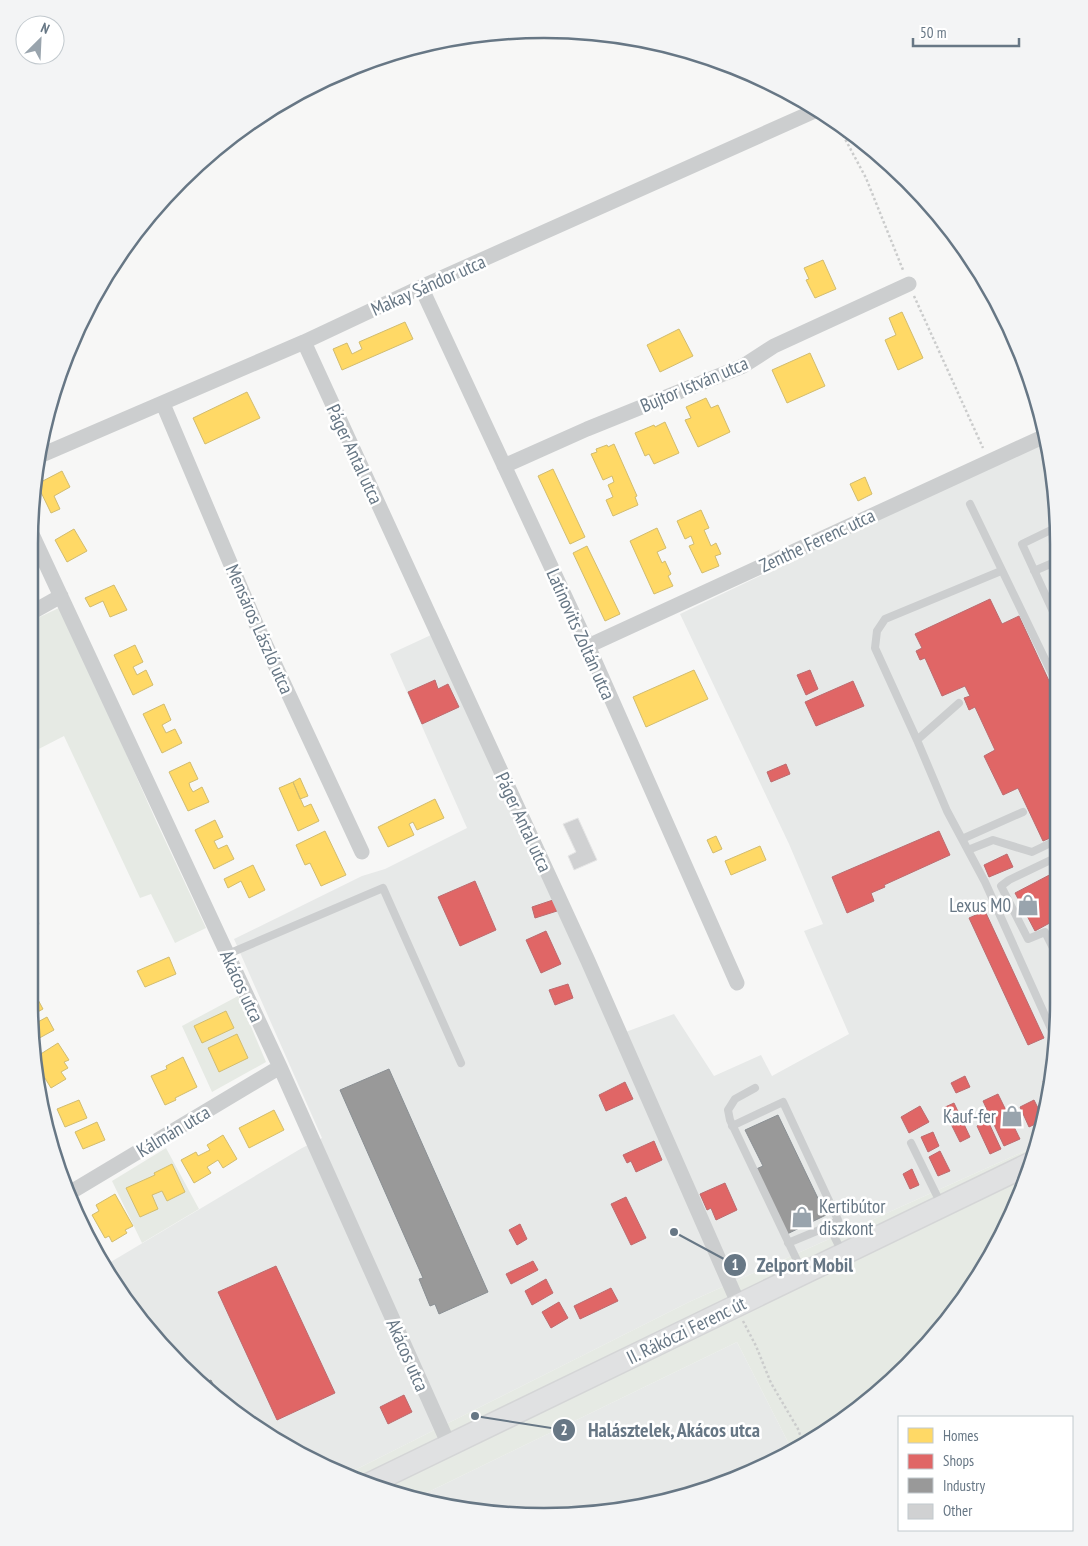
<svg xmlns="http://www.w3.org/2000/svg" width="1088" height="1546" font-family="'PT Sans Narrow',sans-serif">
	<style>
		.built { fill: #e7e9e8 }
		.green { fill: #e6eae4 }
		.homes { fill: #ffd966; stroke: #d1bc6f }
		.shops { fill: #e06666; stroke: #bc6b6f }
		.industry { fill: #999; stroke: #8a8f93 }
		.building { fill: #d0d1d2; stroke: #e6e6e6 }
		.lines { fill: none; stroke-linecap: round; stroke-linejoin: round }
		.secondary-casing { stroke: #d4d5d6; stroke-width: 24 }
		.path { stroke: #cbcccc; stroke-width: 2.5; stroke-dasharray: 2.5 2.5; stroke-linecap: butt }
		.service { stroke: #cccecf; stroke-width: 8 }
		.minor { stroke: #cccecf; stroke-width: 15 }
		.secondary { stroke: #e0e1e2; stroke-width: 21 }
		.labels { text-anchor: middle; stroke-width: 5; stroke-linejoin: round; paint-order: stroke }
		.street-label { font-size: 19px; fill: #677785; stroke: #fff }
		.poi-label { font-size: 19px; fill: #677785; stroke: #fff; text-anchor: end }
		.rim { fill: none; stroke: #677785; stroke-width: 2.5 }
		.leader { fill: none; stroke: #677785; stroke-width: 2 }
		.callout-dot { fill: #677785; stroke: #fff; stroke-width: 2 }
		.mark-label { font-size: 15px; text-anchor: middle; font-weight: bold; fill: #fff }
		.callout-label { font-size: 20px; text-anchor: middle; font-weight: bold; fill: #677785; stroke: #fff; stroke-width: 5; stroke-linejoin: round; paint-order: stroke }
	</style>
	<rect width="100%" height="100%" fill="#f7f7f6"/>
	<!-- built -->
	<path class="built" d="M1048,442L1055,476L1058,1035L1042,1135L1038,1145L689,1302L343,1476L258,1431L204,1390L115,1288L104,1266L302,1148L322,1138L234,939L362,876L385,869L467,828L390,654L444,629L623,1033L674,1014L714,1076L761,1055L772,1076L849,1034L804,931L823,924L789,844L680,614L997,463Z
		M737,1342L792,1450L772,1464L678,1500L612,1513H477L418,1497Z"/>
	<!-- green -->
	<path class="green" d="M61,607L156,821L206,928L175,943L151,894L140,898L64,736L29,754V622Z
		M29,899L40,924L29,931Z
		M238,996L266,1062L212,1092L182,1026Z
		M1038,1145L1006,1230L953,1315L884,1389L792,1450L737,1342L418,1497L343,1476L689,1302Z
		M166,1148L199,1209L142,1243L112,1181Z"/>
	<!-- homes -->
	<path class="homes" d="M823,260L836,289L815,298L806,280L809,279L804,268Z
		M902,312L923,358L898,370L885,340L896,335L889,318Z
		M405,322L413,339L342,370L333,349L347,343L352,354L362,349L359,342Z
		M679,329L693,356L660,372L647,345Z
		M810,353L825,386L787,403L772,370Z
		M247,392L260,418L205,444L193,418Z
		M706,398L711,408L718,405L730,432L698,447L685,420L691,418L686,407Z
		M665,422L679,453L654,464L649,454L645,456L635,433L654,425L655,427Z
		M614,444L637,496L635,497L638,505L613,516L606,500L613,497L608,485L614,482L612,476L603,480L591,454L597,452L596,449L607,445L608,447Z
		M553,469L585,537L570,544L538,476Z
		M62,471L70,487L54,496L60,509L51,513L37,484Z
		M865,477L872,494L858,501L850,484Z
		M701,510L709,528L704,530L711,546L716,543L721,554L715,556L719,566L702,573L689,546L694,544L691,536L685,539L677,521Z
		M657,528L666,548L657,552L662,563L665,561L671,574L668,576L673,586L654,594L630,541Z
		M74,529L87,551L67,562L55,540Z
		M587,546L620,614L605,621L573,553Z
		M114,585L127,610L110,617L103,601L90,607L85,598Z
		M135,645L143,662L133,667L137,675L146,670L153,685L133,695L114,655Z
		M694,670L708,699L646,727L633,697Z
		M164,704L171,720L162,725L166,733L175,729L182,743L162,753L143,714Z
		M190,762L198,779L189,783L190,787L193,792L202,787L209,802L188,811L169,772Z
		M300,778L308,796L300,799L293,782Z
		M293,782L304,807L311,804L319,821L298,831L279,788Z
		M435,799L444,818L417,830L413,822L409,824L414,835L388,847L378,827Z
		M215,820L223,837L214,841L218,849L227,845L234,859L214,869L195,830Z
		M325,831L346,875L321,886L310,863L305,865L296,845Z
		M716,836L722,849L713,853L707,840Z
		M760,846L766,860L731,875L725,861Z
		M253,865L265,890L249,898L241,881L228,888L224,879Z
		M169,957L176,974L145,987L137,971Z
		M36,996L43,1009L32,1015L36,1023L47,1017L54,1030L34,1041L29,1000Z
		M226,1011L234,1028L202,1043L194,1026Z
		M237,1034L248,1058L219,1072L208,1048Z
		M58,1043L69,1060L64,1062L68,1068L61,1072L66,1079L51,1088L43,1075L39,1078L36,1057Z
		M183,1057L197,1087L175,1098L176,1100L165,1105L151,1076L167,1069L166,1066Z
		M79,1100L87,1118L65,1127L57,1109Z
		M274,1110L284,1130L249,1148L239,1128Z
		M97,1122L105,1140L83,1149L75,1132Z
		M223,1135L237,1159L223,1168L218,1160L207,1167L211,1173L194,1183L181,1160L196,1152L198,1156L210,1150L207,1145Z
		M172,1164L185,1192L167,1201L162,1191L152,1195L158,1209L140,1217L126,1188L155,1175L154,1173Z
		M115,1194L133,1226L125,1230L127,1233L112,1242L109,1236L105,1238L92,1215L99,1211L96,1205Z"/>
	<!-- shops -->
	<path class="shops" d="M990,599L1002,624L1019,616L1056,696L1057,835L1043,841L1018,788L1003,795L984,756L995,750L975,707L969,710L964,698L970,696L965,686L942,696L925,658L920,660L916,651L922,648L915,634Z
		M810,670L818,689L806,695L797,675Z
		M435,680L438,689L448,684L459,707L422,724L408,692Z
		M853,681L864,706L816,726L805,702Z
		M786,764L790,774L771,782L767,772Z
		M939,831L950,855L884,885L885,887L871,893L874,901L847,913L832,877Z
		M1007,854L1013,867L989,877L984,865Z
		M1057,871V919L1035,931L1015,893Z
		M475,881L496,930L460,946L438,897Z
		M553,900L557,911L535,918L532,907Z
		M985,911L1044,1038L1028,1045L969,918Z
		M546,931L561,964L541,973L526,940Z
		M568,984L573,998L555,1005L549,990Z
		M965,1076L970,1087L956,1093L951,1083Z
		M1051,1077L1049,1093L1043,1081Z
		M625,1082L633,1099L606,1111L599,1095Z
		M998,1094L1020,1139L1004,1146L983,1101Z
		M1034,1100L1044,1120L1029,1127L1020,1107Z
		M954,1103L970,1137L960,1142L943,1108Z
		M920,1106L929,1122L909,1133L901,1117Z
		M988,1121L1001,1149L990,1154L977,1126Z
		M933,1132L939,1146L928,1152L921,1137Z
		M654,1141L662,1160L636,1172L631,1161L627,1163L623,1155Z
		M940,1151L950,1171L938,1176L929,1157Z
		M912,1169L919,1185L910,1189L903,1174Z
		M725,1183L737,1210L716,1220L711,1208L707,1210L700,1194Z
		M626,1197L646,1238L631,1245L611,1204Z
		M520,1224L527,1239L517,1245L509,1230Z
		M533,1261L538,1270L511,1284L506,1274Z
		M276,1266L335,1393L277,1420L218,1292Z
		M546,1279L553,1293L532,1305L525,1291Z
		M611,1288L618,1301L580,1319L574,1306Z
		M559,1302L568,1318L551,1328L542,1312Z
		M404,1395L412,1412L388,1424L380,1407Z"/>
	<!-- industry -->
	<path class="industry" d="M389,1069L488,1292L439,1314L435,1304L430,1306L419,1279L423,1278L340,1090Z
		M778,1115L826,1215L785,1235L754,1170L763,1166L745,1130Z
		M211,1380L222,1403L200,1385Z
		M235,1402L243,1419L226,1406Z"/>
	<!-- building -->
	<path class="building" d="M578,818L597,860L574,870L568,856L576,852L563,824Z"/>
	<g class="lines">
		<!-- secondary casing -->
		<g class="secondary-casing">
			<path id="secondary" d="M369,1484L1031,1163"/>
		</g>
		<!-- path -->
		<path class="path" d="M836,122L866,178L903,270
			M914,296L983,448
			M743,1321L756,1346L771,1383L798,1429L803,1443"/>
		<!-- service -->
		<path class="service" d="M970,504L1056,682
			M1055,528L1022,544L1056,618
			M1001,571L885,619L877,631L875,648L917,740L947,811L985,882L1057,1042
			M1034,571L1055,562
			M917,740L959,703
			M962,839L1023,812
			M968,850L993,840L1032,852L1057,840
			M1057,857L1009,880L1001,886L1028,939L1045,932L1058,958
			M228,954L383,888L461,1063
			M755,1088L735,1099L728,1110L730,1120L803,1273
			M732,1126L783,1102L838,1220L829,1226L788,1243
			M911,1143L941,1204
			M829,1226L842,1252"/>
		<!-- minor -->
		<path class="minor" d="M421,287L588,646L737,983
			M304,342L588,961L739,1305
			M163,404L256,624L362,852
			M37,457L304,342L421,287L817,110
			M504,466L587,429L743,366L774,346L909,284
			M30,530L280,1067L449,1445
			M29,614L61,596
			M588,646L1047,435
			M66,1195L280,1067"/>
		<!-- secondary -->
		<use href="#secondary" class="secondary"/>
	</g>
	<!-- icons -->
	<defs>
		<g id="shop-bare" transform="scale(1.725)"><path d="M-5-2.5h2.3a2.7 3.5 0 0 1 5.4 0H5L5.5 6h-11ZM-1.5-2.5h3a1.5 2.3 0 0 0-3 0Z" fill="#99a4ad" stroke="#fff" stroke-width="2.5" paint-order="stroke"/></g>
	</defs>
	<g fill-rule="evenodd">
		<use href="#shop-bare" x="1028" y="905"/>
		<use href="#shop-bare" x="1012" y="1116"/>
		<use href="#shop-bare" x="802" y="1217"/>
	</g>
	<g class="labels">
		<!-- street labels -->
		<g class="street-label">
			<text transform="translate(428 285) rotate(-24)" y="7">Makay Sándor utca</text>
			<text transform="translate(694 384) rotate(-23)" y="7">Bujtor István utca</text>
			<text transform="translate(355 454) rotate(65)" y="7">Páger Antal utca</text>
			<text transform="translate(817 540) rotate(-25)" y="7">Zenthe Ferenc utca</text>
			<text transform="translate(260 629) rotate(66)" y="7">Mensáros László utca</text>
			<text transform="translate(581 634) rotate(66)" y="7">Latinovits Zoltán utca</text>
			<text transform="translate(524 822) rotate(65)" y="7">Páger Antal utca</text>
			<text transform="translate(242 986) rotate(65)" y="7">Akácos utca</text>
			<text transform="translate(173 1131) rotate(-31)" y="7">Kálmán utca</text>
			<text transform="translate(686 1330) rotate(-26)" y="7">II. Rákóczi Ferenc út</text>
			<text transform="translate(408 1355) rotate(66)" y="7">Akácos utca</text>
		</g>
		<!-- poi labels -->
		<g class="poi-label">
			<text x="1011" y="912">Lexus M0</text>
			<text x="996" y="1123">Kauf-fer</text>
			<text x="819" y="1213" text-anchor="start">Kertibútor<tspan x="819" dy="22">diszkont</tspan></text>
		</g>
	</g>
	<!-- crop -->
	<path d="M0 0H1088V1546H0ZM544 38H544A506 506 0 0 1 1050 544V1002A506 506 0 0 1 544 1508H544A506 506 0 0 1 38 1002V544A506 506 0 0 1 544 38Z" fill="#f3f4f5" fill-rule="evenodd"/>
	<path class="rim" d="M544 38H544A506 506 0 0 1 1050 544V1002A506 506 0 0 1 544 1508H544A506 506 0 0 1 38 1002V544A506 506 0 0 1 544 38Z"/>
	<!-- callouts -->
	<path class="leader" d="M674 1232L735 1265M475 1416L564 1430"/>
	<g class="callout-dot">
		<circle cx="674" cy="1232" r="5"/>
		<circle cx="475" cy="1416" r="5"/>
		<circle cx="735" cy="1265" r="12"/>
		<circle cx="564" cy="1430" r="12"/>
	</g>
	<g class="mark-label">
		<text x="735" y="1270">1</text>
		<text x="564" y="1435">2</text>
	</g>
	<g class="callout-label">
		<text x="805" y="1272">Zelport Mobil</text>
		<text x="674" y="1437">Halásztelek, Akácos utca</text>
	</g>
	<!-- legend -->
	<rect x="898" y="1416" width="175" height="115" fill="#ffffff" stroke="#c2c9ce"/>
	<rect x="908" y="1428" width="25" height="15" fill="#ffd966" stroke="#c2c9ce"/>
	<text x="943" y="1441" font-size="15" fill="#677785">Homes</text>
	<rect x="908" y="1454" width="25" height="15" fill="#e06666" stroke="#c2c9ce"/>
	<text x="943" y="1466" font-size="15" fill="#677785">Shops</text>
	<rect x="908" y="1478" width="25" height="15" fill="#999999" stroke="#c2c9ce"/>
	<text x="943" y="1491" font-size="15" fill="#677785">Industry</text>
	<rect x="908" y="1504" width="25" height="15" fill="#d0d1d2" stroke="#c2c9ce"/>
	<text x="943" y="1516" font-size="15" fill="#677785">Other</text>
	<!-- north arrow -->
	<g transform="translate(40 40) rotate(24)"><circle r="24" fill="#ffffff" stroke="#c2c9ce"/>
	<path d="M0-4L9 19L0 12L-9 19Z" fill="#99a4ad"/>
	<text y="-8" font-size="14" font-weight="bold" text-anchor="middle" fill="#677785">N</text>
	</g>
	<!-- scale -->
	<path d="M913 38v8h106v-8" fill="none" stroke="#677785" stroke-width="2.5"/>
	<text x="920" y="38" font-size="15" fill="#677785" stroke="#ffffff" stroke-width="4" paint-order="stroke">50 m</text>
</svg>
